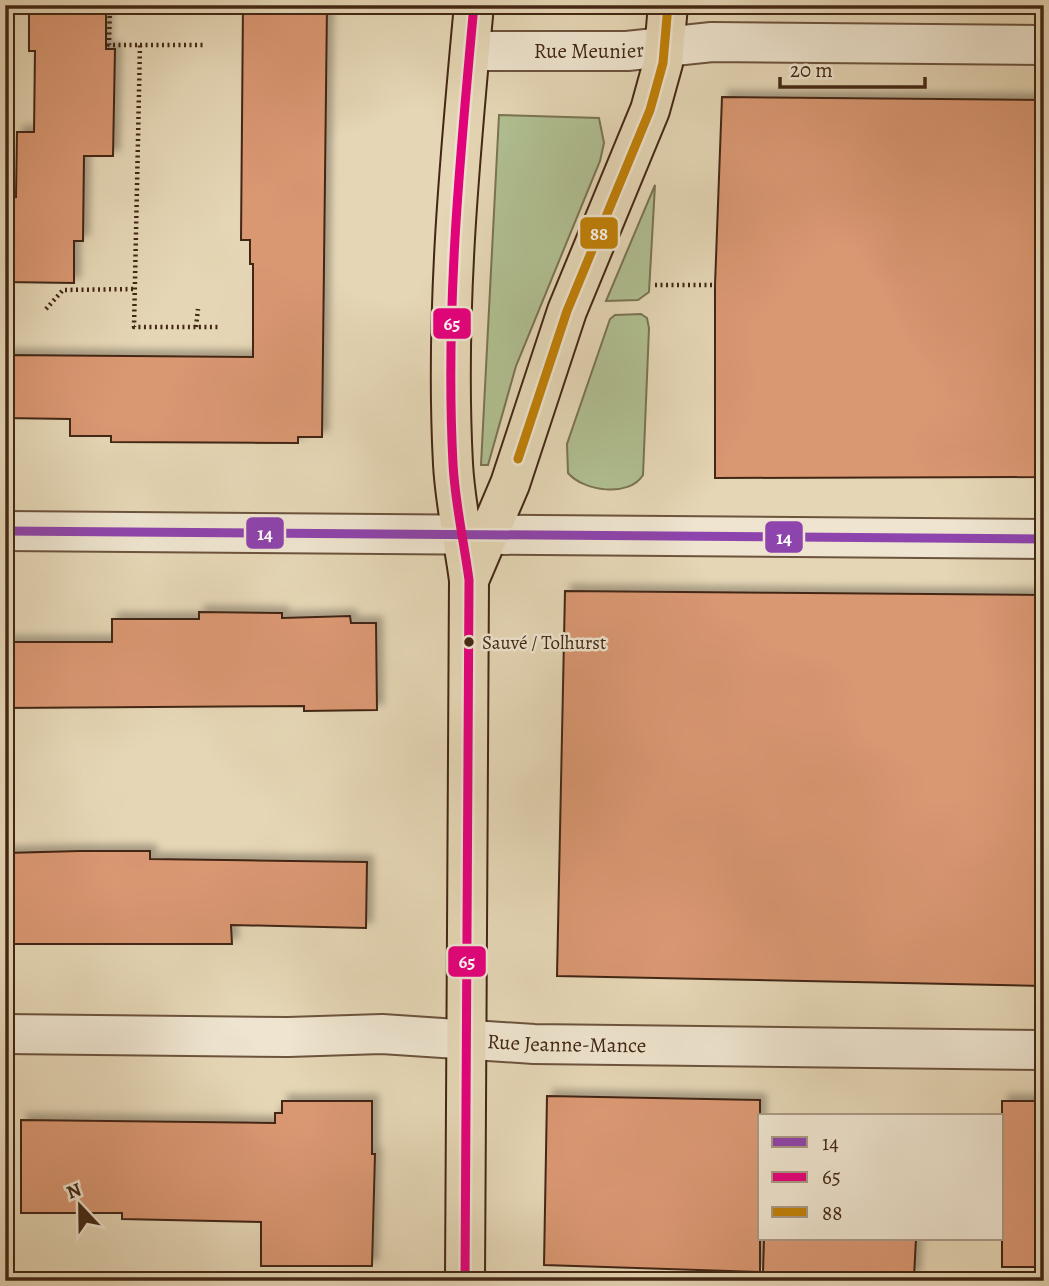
<svg xmlns="http://www.w3.org/2000/svg" width="1049" height="1286" font-family="Alegreya,serif">
	<style>
		.green { fill: #b0bf91; stroke: #7a7352; stroke-width: 2 }
		.building { fill: #d99772; stroke: #432714; stroke-width: 2; filter: url(#shadow) }
		.lines { fill: none; stroke-linecap: round; stroke-linejoin: round }
		.minor-casing { stroke: #6c533c; stroke-width: 42 }
		.major-casing { stroke: #432714; stroke-width: 42 }
		.path { stroke: #432714; stroke-width: 4.5; stroke-dasharray: 2 3.5; stroke-linecap: butt }
		.minor { stroke: #eee4cf; stroke-width: 38 }
		.major { stroke: #e5d6b5; stroke-width: 38 }
		.bus-1-casing { stroke: #eee4cf; stroke-width: 14 }
		.bus-2-casing { stroke: #eee4cf; stroke-width: 14 }
		.bus-3-casing { stroke: #eee4cf; stroke-width: 14 }
		.bus-1 { stroke: #8e44ad; stroke-width: 9 }
		.bus-2 { stroke: #e5007d; stroke-width: 9 }
		.bus-3 { stroke: #c18006; stroke-width: 9 }
		.bus-dot { fill: #432714; stroke: #eee4cf; stroke-width: 2.5 }
		.labels { text-anchor: middle; stroke-width: 5; stroke-linejoin: round; paint-order: stroke }
		.bus-label { font-size: 19px; fill: #432714; stroke: #eee4cf; text-anchor: start }
		.street-label { font-size: 21px; fill: #432714; stroke: #eee4cf }
		.line-badge { stroke: #eee4cf; stroke-width: 2.5 }
		.badge-label { font-size: 19px; text-anchor: middle; font-weight: bold; fill: #fff }
	</style>
	<defs>
		<filter id="shadow"><feDropShadow dx="6" dy="-6" stdDeviation="3.5" flood-color="#0004"/></filter>
	</defs>
	<rect width="100%" height="100%" fill="#e5d6b5"/>
	<filter id="stains"><feTurbulence type="fractalNoise" baseFrequency=".00286" numOctaves="4"/><feColorMatrix values="0 0 0 0 .2 0 0 0 0 .09 0 0 0 0 .02 0 0 0 .5 -.17"/></filter>
	<radialGradient id="worn" r=".72"><stop offset=".6" stop-color="#630" stop-opacity="0"/><stop offset="1" stop-color="#630" stop-opacity=".3"/></radialGradient>
	<!-- green -->
	<path class="green" d="M499,115L599,118L604,143L600,161L516,366L488,465H481Z
		M655,185L649,292L638,300L606,301Z
		M641,314L647,318L649,328L643,475C629,498 583,491 568,473L567,444L610,319L615,315Z"/>
	<!-- building -->
	<path class="building" d="M243,5H327L322,437H298V443L111,442V436H70V419L5,418V355L253,357V264H250V240H241Z
		M29,6L106,7V49H115L113,156H84L83,241H74V283L5,282V198L16,197L17,132H34L35,51H29Z
		M722,97L1044,100V477L715,478V285Z
		M565,591L1044,595V986L557,976Z
		M199,612L282,613V618L350,616L351,623H376L377,710L304,711V706L5,708V642H112V619H199Z
		M80,851H150V859L367,862L366,928L231,925L232,944H5V853Z
		M547,1096L760,1100V1272L544,1265Z
		M282,1101H372V1154H375L372,1266H261V1222L122,1219V1213H21V1120L275,1123V1113H282Z
		M1002,1101H1044V1267H1002Z
		M764,1239H916L914,1277L763,1272Z"/>
	<g class="lines">
		<!-- minor casing -->
		<g class="minor-casing">
			<g id="minor">
				<path id="s1" d="M470,51H627L712,42L1044,45"/>
				<path d="M5,531L1044,539"/>
				<path id="s2" d="M5,1034L288,1037L382,1034L534,1044L1044,1050"/>
			</g>
		</g>
		<!-- major casing -->
		<g class="major-casing">
			<path id="major" d="M470,578L510,484L567,311L650,110L663,63L668,5
				M465,1281L469,580C464,542 455,503 453,464C445,312 460,156 474,5"/>
		</g>
		<!-- path -->
		<path class="path" d="M110,5L109,45H140L134,327H218
			M140,45H203
			M655,285H715
			M46,309L63,290L135,289
			M196,327L198,309"/>
		<!-- minor -->
		<use href="#minor" class="minor"/>
		<!-- major -->
		<use href="#major" class="major"/>
		<!-- bus-1 casing -->
		<g class="bus-1-casing">
			<path id="bus-1" d="M5,531L1044,539"/>
		</g>
		<!-- bus-2 casing -->
		<g class="bus-2-casing">
			<path id="bus-2" d="M465,1281L469,580C464,542 455,503 453,464C445,312 460,156 474,5"/>
		</g>
		<!-- bus-3 casing -->
		<g class="bus-3-casing">
			<path id="bus-3" d="M518,459L567,311L650,110L663,63L668,5"/>
		</g>
		<!-- bus-1 -->
		<use href="#bus-1" class="bus-1"/>
		<!-- bus-2 -->
		<use href="#bus-2" class="bus-2"/>
		<!-- bus-3 -->
		<use href="#bus-3" class="bus-3"/>
	</g>
	<!-- markers -->
	<circle class="bus-dot" cx="469" cy="642" r="6"/>
	<g class="labels">
		<!-- bus labels -->
		<g class="bus-label">
			<text x="482" y="649">Sauvé / Tolhurst</text>
		</g>
		<!-- street labels -->
		<g class="street-label">
			<text dy="7" stroke="none"><textPath href="#s1" startOffset="119">Rue Meunier</textPath></text>
			<text dy="7" stroke="none"><textPath href="#s2" startOffset="562">Rue Jeanne-Mance</textPath></text>
		</g>
	</g>
	<g class="line-badge">
		<rect x="579" y="216" width="40" height="34" rx="7" fill="#c18006"/>
		<rect x="432" y="307" width="40" height="33" rx="7" fill="#e5007d"/>
		<rect x="245" y="516" width="40" height="34" rx="7" fill="#8e44ad"/>
		<rect x="764" y="520" width="40" height="34" rx="7" fill="#8e44ad"/>
		<rect x="447" y="945" width="40" height="33" rx="7" fill="#e5007d"/>
	</g>
	<g class="badge-label">
		<text x="599" y="240">88</text>
		<text x="452" y="330">65</text>
		<text x="265" y="540">14</text>
		<text x="784" y="544">14</text>
		<text x="467" y="968">65</text>
	</g>
	<!-- margin -->
	<rect width="1049" height="1286" fill="none" stroke="#e5d6b5" stroke-width="28"/>
	<rect x="7" y="7" width="1035" height="1272" fill="none" stroke="#432714" stroke-width="3.5"/>
	<rect x="14" y="14" width="1021" height="1258" fill="none" stroke="#432714" stroke-width="2"/>
	<!-- legend -->
	<rect x="758" y="1114" width="245" height="126" fill="#eee4cf" stroke="#aa9884" stroke-width="2"/>
	<rect x="772" y="1137" width="35" height="10" fill="#8e44ad" stroke="#aa9884" stroke-width="2"/>
	<text x="822" y="1150" font-size="21" fill="#432714">14</text>
	<rect x="772" y="1172" width="35" height="10" fill="#e5007d" stroke="#aa9884" stroke-width="2"/>
	<text x="822" y="1184" font-size="21" fill="#432714">65</text>
	<rect x="772" y="1207" width="35" height="10" fill="#c18006" stroke="#aa9884" stroke-width="2"/>
	<text x="822" y="1220" font-size="21" fill="#432714">88</text>
	<!-- north arrow -->
	<g transform="translate(80 1206) rotate(338)" stroke="#eee4cf" stroke-width="5" paint-order="stroke">
	<path d="M0-5L12 26L0 18L-12 26Z" fill="#432714"/>
	<text y="-10" font-size="19" font-weight="bold" text-anchor="middle" fill="#432714">N</text>
	</g>
	<!-- scale -->
	<path d="M780 77v10h145v-10" fill="none" stroke="#432714" stroke-width="3.5"/>
	<text x="790" y="77" font-size="21" fill="#432714" stroke="#eee4cf" stroke-width="5" paint-order="stroke">20 m</text>
	<rect width="100%" height="100%" filter="url(#stains)"/>
	<rect width="100%" height="100%" fill="url(#worn)"/>
</svg>
